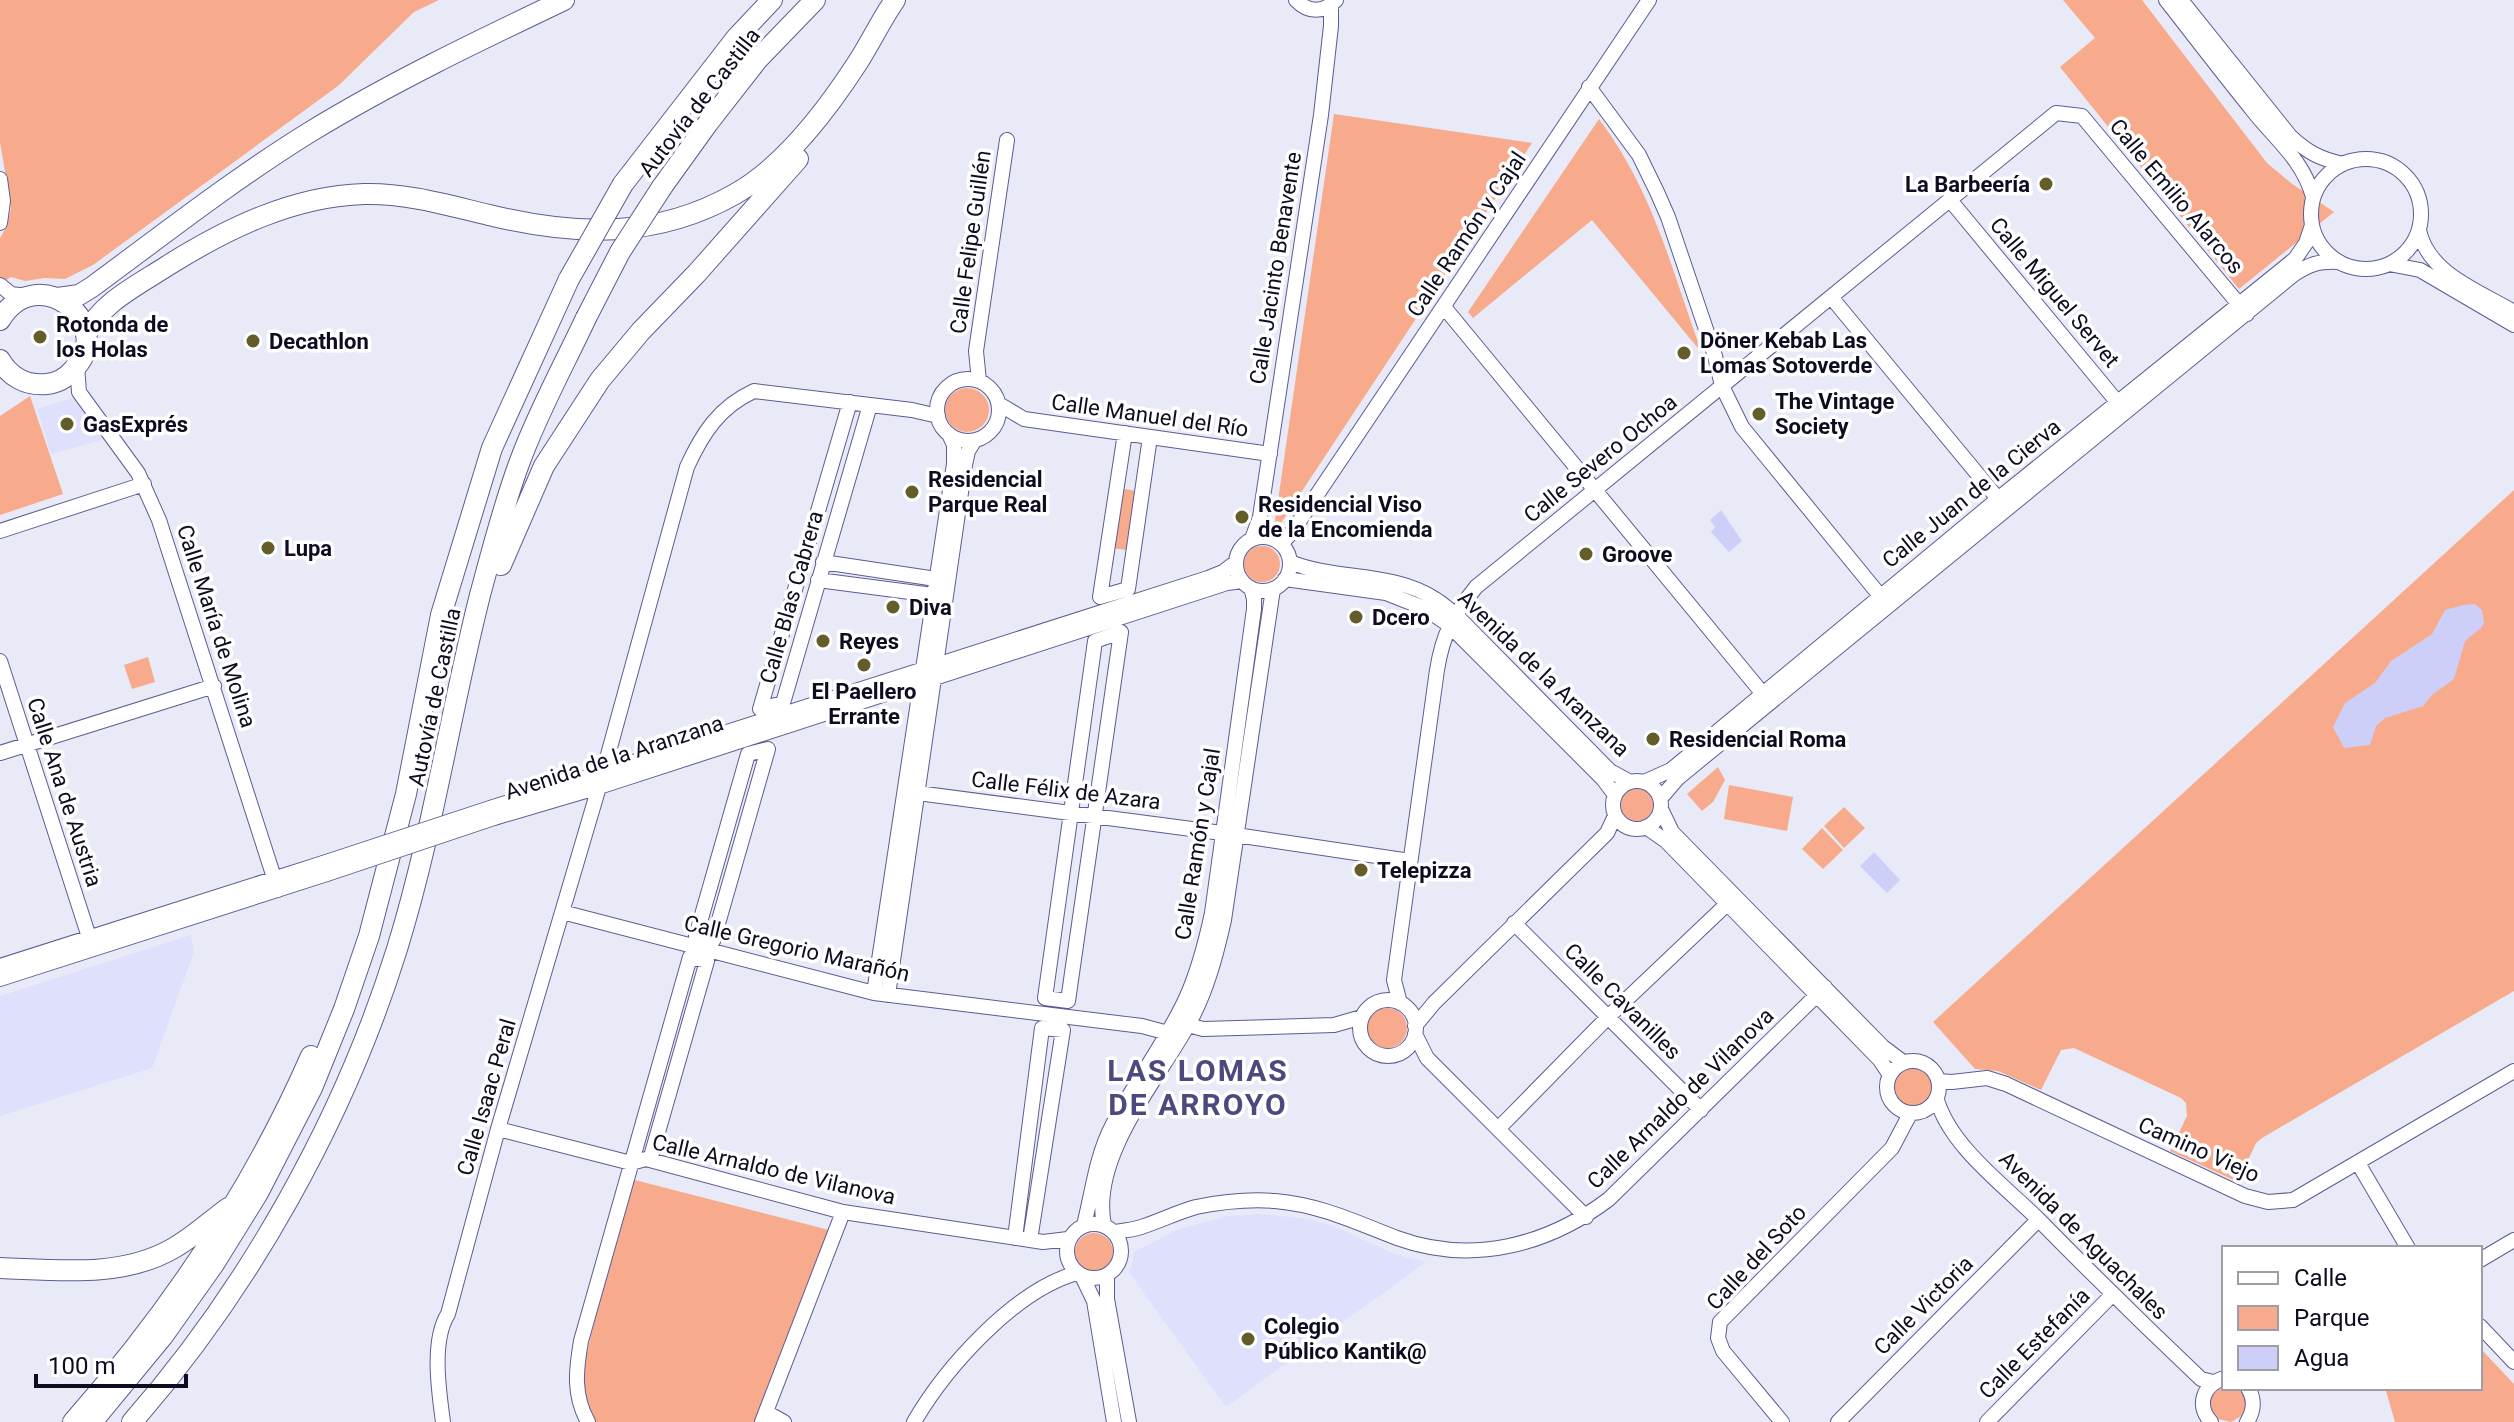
<svg xmlns="http://www.w3.org/2000/svg" width="2514" height="1422" font-family="Roboto,sans-serif">
	<style>
		.built { fill: #dee0fc }
		.green { fill: #f8ab8c }
		.water { fill: #cdcff8 }
		.lines { fill: none; stroke-linecap: round; stroke-linejoin: round }
		.minor-casing { stroke: #5c5c93; stroke-width: 16 }
		.highway-casing { stroke: #5c5c93; stroke-width: 22 }
		.minor { stroke: #fff; stroke-width: 14 }
		.highway { stroke: #fff; stroke-width: 20 }
		.minor-bridge-casing { stroke: #5c5c93; stroke-width: 16; stroke-linecap: butt }
		.highway-bridge-casing { stroke: #5c5c93; stroke-width: 22; stroke-linecap: butt }
		.minor-bridge { stroke: #fff; stroke-width: 14 }
		.highway-bridge { stroke: #fff; stroke-width: 20 }
		.poi-dot { fill: #635d29; stroke: #fff; stroke-width: 3 }
		.labels { text-anchor: middle; stroke-width: 7; stroke-linejoin: round; paint-order: stroke }
		.street-label { font-size: 22px; fill: #0d0c21; stroke: #fff }
		.poi-label { font-size: 22px; font-weight: bold; fill: #0d0c21; stroke: #fff; text-anchor: start }
		.district-label { font-size: 30px; font-weight: bold; letter-spacing: 2px; fill: #4b4a7f; stroke: #fff }
	</style>
	<rect width="100%" height="100%" fill="#e9eaf7"/>
	<!-- built -->
	<path class="built" d="M73,398L105,439L51,454L37,409Z
		M191,935L194,952L152,1068L0,1116V996Z
		M1260,1214L1309,1219L1333,1226L1395,1254L1426,1262L1226,1407L1128,1271L1132,1266L1134,1252L1179,1229L1228,1216Z"/>
	<!-- green -->
	<path class="green" d="M0,0H439L414,12L338,86L93,265L65,279L45,278L25,281L11,277L0,284V238L7,226L11,208L0,142Z
		M2063,0H2142L2267,163L2291,183L2334,212L2239,289L2060,67L2095,38Z
		M1334,114L1532,143L1273,535Z
		M1599,119C1654,192 1671,269 1702,353L1592,220L1473,318L1468,312Z
		M945 410a22 22 0 1 1 44 0a22 22 0 1 1-44 0Z
		M30,396L63,494L0,515V416Z
		M1120,488L1136,491L1127,550L1111,548Z
		M2514,490V991L2262,1138L2256,1143L2238,1182L2170,1151L2187,1116L2186,1103L2181,1098L2074,1048L2061,1050L2041,1090L1998,1071L1975,1069L1933,1022Z
		M1244 564a18 18 0 1 1 36 0a18 18 0 1 1-36 0Z
		M148,657L155,682L132,689L124,665Z
		M1718,767L1725,780L1713,802L1702,811L1687,794Z
		M1729,785L1793,797L1787,831L1724,819Z
		M1621 805a16 16 0 1 1 32 0a16 16 0 1 1-32 0Z
		M1844,807L1865,828L1844,848L1824,826Z
		M1822,828L1843,850L1823,869L1802,849Z
		M1367 1028a20 20 0 1 1 40 0a20 20 0 1 1-40 0Z
		M1891 1087a22 22 0 1 1 44 0a22 22 0 1 1-44 0Z
		M631,1179L837,1232L757,1422H594L581,1394V1375Z
		M1075 1252a19 19 0 1 1 38 0a19 19 0 1 1-38 0Z
		M2480,1348L2514,1384V1422H2395L2385,1388H2480Z
		M2224,1385V1388H2239C2247,1395 2249,1405 2243,1415L2231,1422L2218,1419L2210,1407L2212,1393Z"/>
	<!-- water -->
	<path class="water" d="M1721,510L1742,541L1729,552L1711,532L1715,527L1710,520Z
		M2475,604L2482,610L2484,623L2481,628L2465,641L2454,679L2432,695L2423,706L2385,718L2376,726L2370,745L2344,748L2333,727L2345,703L2375,683L2391,661L2432,634L2445,610L2463,605Z
		M1874,852L1900,880L1887,893L1860,866Z"/>
	<g class="lines">
		<!-- minor casing -->
		<g class="minor-casing">
			<path id="minor" d="M1296,0C1308,13 1324,13 1336,0
				M2166,0C2195,37 2224,75 2254,112C2277,141 2303,160 2313,197
				M2181,0L2290,136C2307,152 2320,159 2343,164
				M1589,87L1639,155L1657,192L1668,217L1715,356L1722,386L1742,427L1886,603
				M2311 214a55 55 0 1 1 110 0a55 55 0 1 1-110 0Z
				M0,179L3,201L0,223
				M1950,200L2123,409
				M2419,230C2428,274 2479,291 2514,312
				M2389,264L2420,270L2514,325
				M0,285L11,294L27,296
				M1831,297L2004,506
				M1444,307L1768,700
				M77,366L79,392L138,473L159,520L278,890
				M937 410a31 31 0 1 1 62 0a31 31 0 1 1-62 0Z
				M979,381L976,351L1007,140
				M999,404L1024,419L1270,454
				M1125,433L1100,597L1128,589L1150,437
				M0,531L144,484
				M1236 564a27 27 0 1 1 54 0a27 27 0 1 1-54 0Z
				M1252,539L1260,517L1321,115L1331,26V5
				M1281,544L1292,532L1649,0
				M823,562L936,579
				M1290,562C1336,581 1392,571 1435,599C1442,603 1448,609 1455,614L1610,771L1630,782
				M1285,579L1386,593L1424,608L1449,625L1603,779L1615,795
				M818,580L933,595
				M1121,632L1068,1001L1045,998L1095,641Z
				M0,661L89,937
				M760,709L783,703L870,405
				M760,709L850,402
				M768,749L713,941L696,936L748,754Z
				M0,753L214,686
				M603,773L687,467C702,434 719,407 754,391L912,410L938,416
				M1613 805a24 24 0 1 1 48 0a24 24 0 1 1-48 0Z
				M1644,782L1671,770L1998,499L2295,259L2306,243L2312,225
				M910,792L1222,833
				M1660,799L1678,778L2293,275C2309,264 2319,261 2339,262
				M493,807L1208,578L1223,572L1236,562
				M1661,809L1672,832L1883,1047L1903,1062
				M494,818L599,787L1227,583L1242,581
				M1646,827L1666,841L1880,1060L1890,1075
				M1236,835L1410,861
				M562,912L874,993L1142,1026L1168,1033
				M1514,923L1701,1110
				M0,966L323,863
				M0,979L327,874
				M874,993L954,464V445L949,434
				M888,995L965,465L968,451L975,440
				M1360 1028a28 28 0 1 1 56 0a28 28 0 1 1-56 0Z
				M1400,1003L1394,980L1437,670C1443,633 1453,616 1476,587L2056,113L2082,116L2247,314
				M1188,1025L1203,1029L1334,1025L1362,1017
				M1415,1026L1434,1003L1607,833L1615,816
				M1415,1034L1427,1058L1586,1217
				M1887 1087a26 26 0 1 1 52 0a26 26 0 1 1-52 0Z
				M1939,1081L1952,1082L1987,1078L2006,1084L2245,1196L2268,1202L2293,1200L2514,1071
				M1937,1100C1951,1147 2005,1186 2039,1220C2092,1274 2146,1327 2201,1379L2213,1382
				M498,1129L631,1163L646,1159L843,1212L1043,1242L1068,1239
				M1498,1129L1608,1017L1727,904
				M2358,1163L2408,1248
				M1067 1251a27 27 0 1 1 54 0a27 27 0 1 1-54 0Z
				M1084,1225C1093,1190 1096,1156 1113,1124C1136,1080 1167,1041 1187,996C1199,969 1206,941 1212,913L1254,609V599L1251,588
				M1104,1225C1090,1157 1157,1081 1188,1025C1206,993 1216,956 1224,920L1273,589
				M1115,1232C1124,1230 1135,1230 1144,1226C1162,1220 1178,1212 1196,1207C1221,1202 1249,1199 1275,1201C1321,1205 1355,1222 1397,1238C1471,1265 1547,1246 1609,1199L1825,987
				M1015,1238L1042,1028L1063,1030L1030,1240
				M2480,1260L2514,1240
				M1107,1275V1299L1129,1422
				M1082,1276L1094,1301L1114,1422
				M2480,1326L2514,1362
				M766,1412L784,1422
				M443,1422C439,1392 431,1341 448,1314L498,1129L599,787
				M588,1422C573,1395 576,1370 581,1341L690,957L707,961L650,1160
				M762,1422L843,1212
				M914,1422C946,1367 1015,1290 1077,1273
				M1782,1422L1723,1351L1718,1338L1720,1322L1892,1148L1910,1114
				M1838,1422L2038,1220
				M1987,1422L2112,1295
				M2211,1422C2196,1405 2203,1385 2224,1378
				M2247,1422C2254,1411 2255,1399 2248,1388"/>
		</g>
		<!-- highway casing -->
		<g class="highway-casing">
			<path id="highway" d="M623,184L737,37L772,0
				M662,187L708,123L758,59L815,0
				M58,298L79,295L92,287C164,234 234,179 310,132C392,82 478,41 564,0
				M0,320C37,258 119,325 73,370C66,378 57,383 47,384C26,386 10,377 0,360
				M86,335C100,303 138,285 167,266C226,229 293,196 364,194C407,193 447,205 489,215C575,236 656,239 735,194C785,166 827,110 858,62C871,42 881,20 895,0
				M501,565L544,466L600,380L641,331L697,273L798,159
				M0,1268C57,1270 121,1278 172,1249C192,1238 209,1222 228,1208
				M73,1422C170,1312 252,1191 311,1056
				M92,1422L163,1336L214,1264L258,1193L312,1088L344,1009L369,936L406,794L441,615L492,448L569,279
				M132,1422C249,1289 344,1119 397,949C433,833 450,713 480,595C492,551 504,503 520,461C538,412 564,365 586,318"/>
		</g>
		<!-- minor -->
		<use href="#minor" class="minor"/>
		<!-- highway -->
		<use href="#highway" class="highway"/>
		<!-- minor-bridge casing -->
		<g class="minor-bridge-casing">
			<path id="minor-bridge" d="M323,863L493,807
				M327,874L494,818"/>
		</g>
		<!-- highway-bridge casing -->
		<g class="highway-bridge-casing">
			<path id="highway-bridge" d="M569,279L623,184
				M586,318L620,252L662,187"/>
		</g>
		<!-- minor-bridge -->
		<use href="#minor-bridge" class="minor-bridge"/>
		<!-- highway-bridge -->
		<use href="#highway-bridge" class="highway-bridge"/>
	</g>
	<!-- markers -->
	<g class="poi-dot">
		<circle cx="2046" cy="184" r="8"/>
		<circle cx="40" cy="337" r="8"/>
		<circle cx="253" cy="341" r="8"/>
		<circle cx="1684" cy="353" r="8"/>
		<circle cx="1759" cy="414" r="8"/>
		<circle cx="67" cy="424" r="8"/>
		<circle cx="912" cy="492" r="8"/>
		<circle cx="1242" cy="517" r="8"/>
		<circle cx="268" cy="548" r="8"/>
		<circle cx="1586" cy="554" r="8"/>
		<circle cx="893" cy="607" r="8"/>
		<circle cx="1356" cy="617" r="8"/>
		<circle cx="823" cy="641" r="8"/>
		<circle cx="864" cy="665" r="8"/>
		<circle cx="1653" cy="739" r="8"/>
		<circle cx="1361" cy="870" r="8"/>
		<circle cx="1248" cy="1339" r="8"/>
	</g>
	<g class="labels">
		<!-- street labels -->
		<g class="street-label">
			<text transform="translate(699 102) rotate(-52)" y="8">Autovía de Castilla</text>
			<text transform="translate(2177 196) rotate(50)" y="8">Calle Emilio Alarcos</text>
			<text transform="translate(1466 234) rotate(-56)" y="8">Calle Ramón y Cajal</text>
			<text transform="translate(970 242) rotate(-82)" y="8">Calle Felipe Guillén</text>
			<text transform="translate(1275 268) rotate(-81)" y="8">Calle Jacinto Benavente</text>
			<text transform="translate(2055 292) rotate(50)" y="8">Calle Miguel Servet</text>
			<text transform="translate(1150 415) rotate(8)" y="8">Calle Manuel del Río</text>
			<text transform="translate(1600 458) rotate(-39)" y="8">Calle Severo Ochoa</text>
			<text transform="translate(1971 493) rotate(-39)" y="8">Calle Juan de la Cierva</text>
			<text transform="translate(791 597) rotate(-74)" y="8">Calle Blas Cabrera</text>
			<text transform="translate(217 626) rotate(72)" y="8">Calle María de Molina</text>
			<text transform="translate(1544 673) rotate(44)" y="8">Avenida de la Aranzana</text>
			<text transform="translate(434 697) rotate(-78)" y="8">Autovía de Castilla</text>
			<text transform="translate(614 757) rotate(-18)" y="8">Avenida de la Aranzana</text>
			<text transform="translate(1066 790) rotate(7)" y="8">Calle Félix de Azara</text>
			<text transform="translate(65 792) rotate(72)" y="8">Calle Ana de Austria</text>
			<text transform="translate(1197 844) rotate(-81)" y="8">Calle Ramón y Cajal</text>
			<text transform="translate(797 948) rotate(13)" y="8">Calle Gregorio Marañón</text>
			<text transform="translate(1623 1001) rotate(45)" y="8">Calle Cavanilles</text>
			<text transform="translate(486 1097) rotate(-74)" y="8">Calle Isaac Peral</text>
			<text transform="translate(1680 1098) rotate(-44)" y="8">Calle Arnaldo de Vilanova</text>
			<text transform="translate(2199 1149) rotate(24)" y="8">Camino Viejo</text>
			<text transform="translate(774 1169) rotate(13)" y="8">Calle Arnaldo de Vilanova</text>
			<text transform="translate(2084 1235) rotate(45)" y="8">Avenida de Aguachales</text>
			<text transform="translate(1756 1257) rotate(-47)" y="8">Calle del Soto</text>
			<text transform="translate(1923 1305) rotate(-45)" y="8">Calle Victoria</text>
			<text transform="translate(2034 1343) rotate(-45)" y="8">Calle Estefanía</text>
		</g>
		<!-- poi labels -->
		<g class="poi-label">
			<text x="2030" y="192" text-anchor="end">La Barbeería</text>
			<text x="56" y="332">Rotonda de<tspan x="56" dy="25">los Holas</tspan></text>
			<text x="1700" y="348">Döner Kebab Las<tspan x="1700" dy="25">Lomas Sotoverde</tspan></text>
			<text x="269" y="349">Decathlon</text>
			<text x="1775" y="409">The Vintage<tspan x="1775" dy="25">Society</tspan></text>
			<text x="83" y="432">GasExprés</text>
			<text x="928" y="487">Residencial<tspan x="928" dy="25">Parque Real</tspan></text>
			<text x="1258" y="512">Residencial Viso<tspan x="1258" dy="25">de la Encomienda</tspan></text>
			<text x="284" y="556">Lupa</text>
			<text x="1602" y="562">Groove</text>
			<text x="909" y="615">Diva</text>
			<text x="1372" y="625">Dcero</text>
			<text x="839" y="649">Reyes</text>
			<text x="864" y="699" text-anchor="middle">El Paellero<tspan x="864" dy="25">Errante</tspan></text>
			<text x="1669" y="747">Residencial Roma</text>
			<text x="1377" y="878">Telepizza</text>
			<text x="1264" y="1334">Colegio<tspan x="1264" dy="25">Público Kantik@</tspan></text>
		</g>
		<!-- district labels -->
		<g class="district-label">
			<text x="1198" y="1081">LAS LOMAS<tspan x="1198" dy="34">DE ARROYO</tspan></text>
		</g>
	</g>
	<!-- legend -->
	<rect x="2222" y="1246" width="260" height="144" fill="#ffffff" stroke="#9e9ea6" stroke-width="2"/>
	<rect x="2238" y="1272" width="40" height="12" fill="#ffffff" stroke="#9e9ea6" stroke-width="2"/>
	<text x="2294" y="1286" font-size="24" fill="#0d0c21">Calle</text>
	<rect x="2238" y="1306" width="40" height="24" fill="#f8ab8c" stroke="#9e9ea6" stroke-width="2"/>
	<text x="2294" y="1326" font-size="24" fill="#0d0c21">Parque</text>
	<rect x="2238" y="1346" width="40" height="24" fill="#cdcff8" stroke="#9e9ea6" stroke-width="2"/>
	<text x="2294" y="1366" font-size="24" fill="#0d0c21">Agua</text>
	<!-- scale -->
	<path d="M36 1374v12h150v-12" fill="none" stroke="#0d0c21" stroke-width="4"/>
	<text x="48" y="1374" font-size="24" fill="#0d0c21" stroke="#ffffff" stroke-width="6" paint-order="stroke">100 m</text>
</svg>
